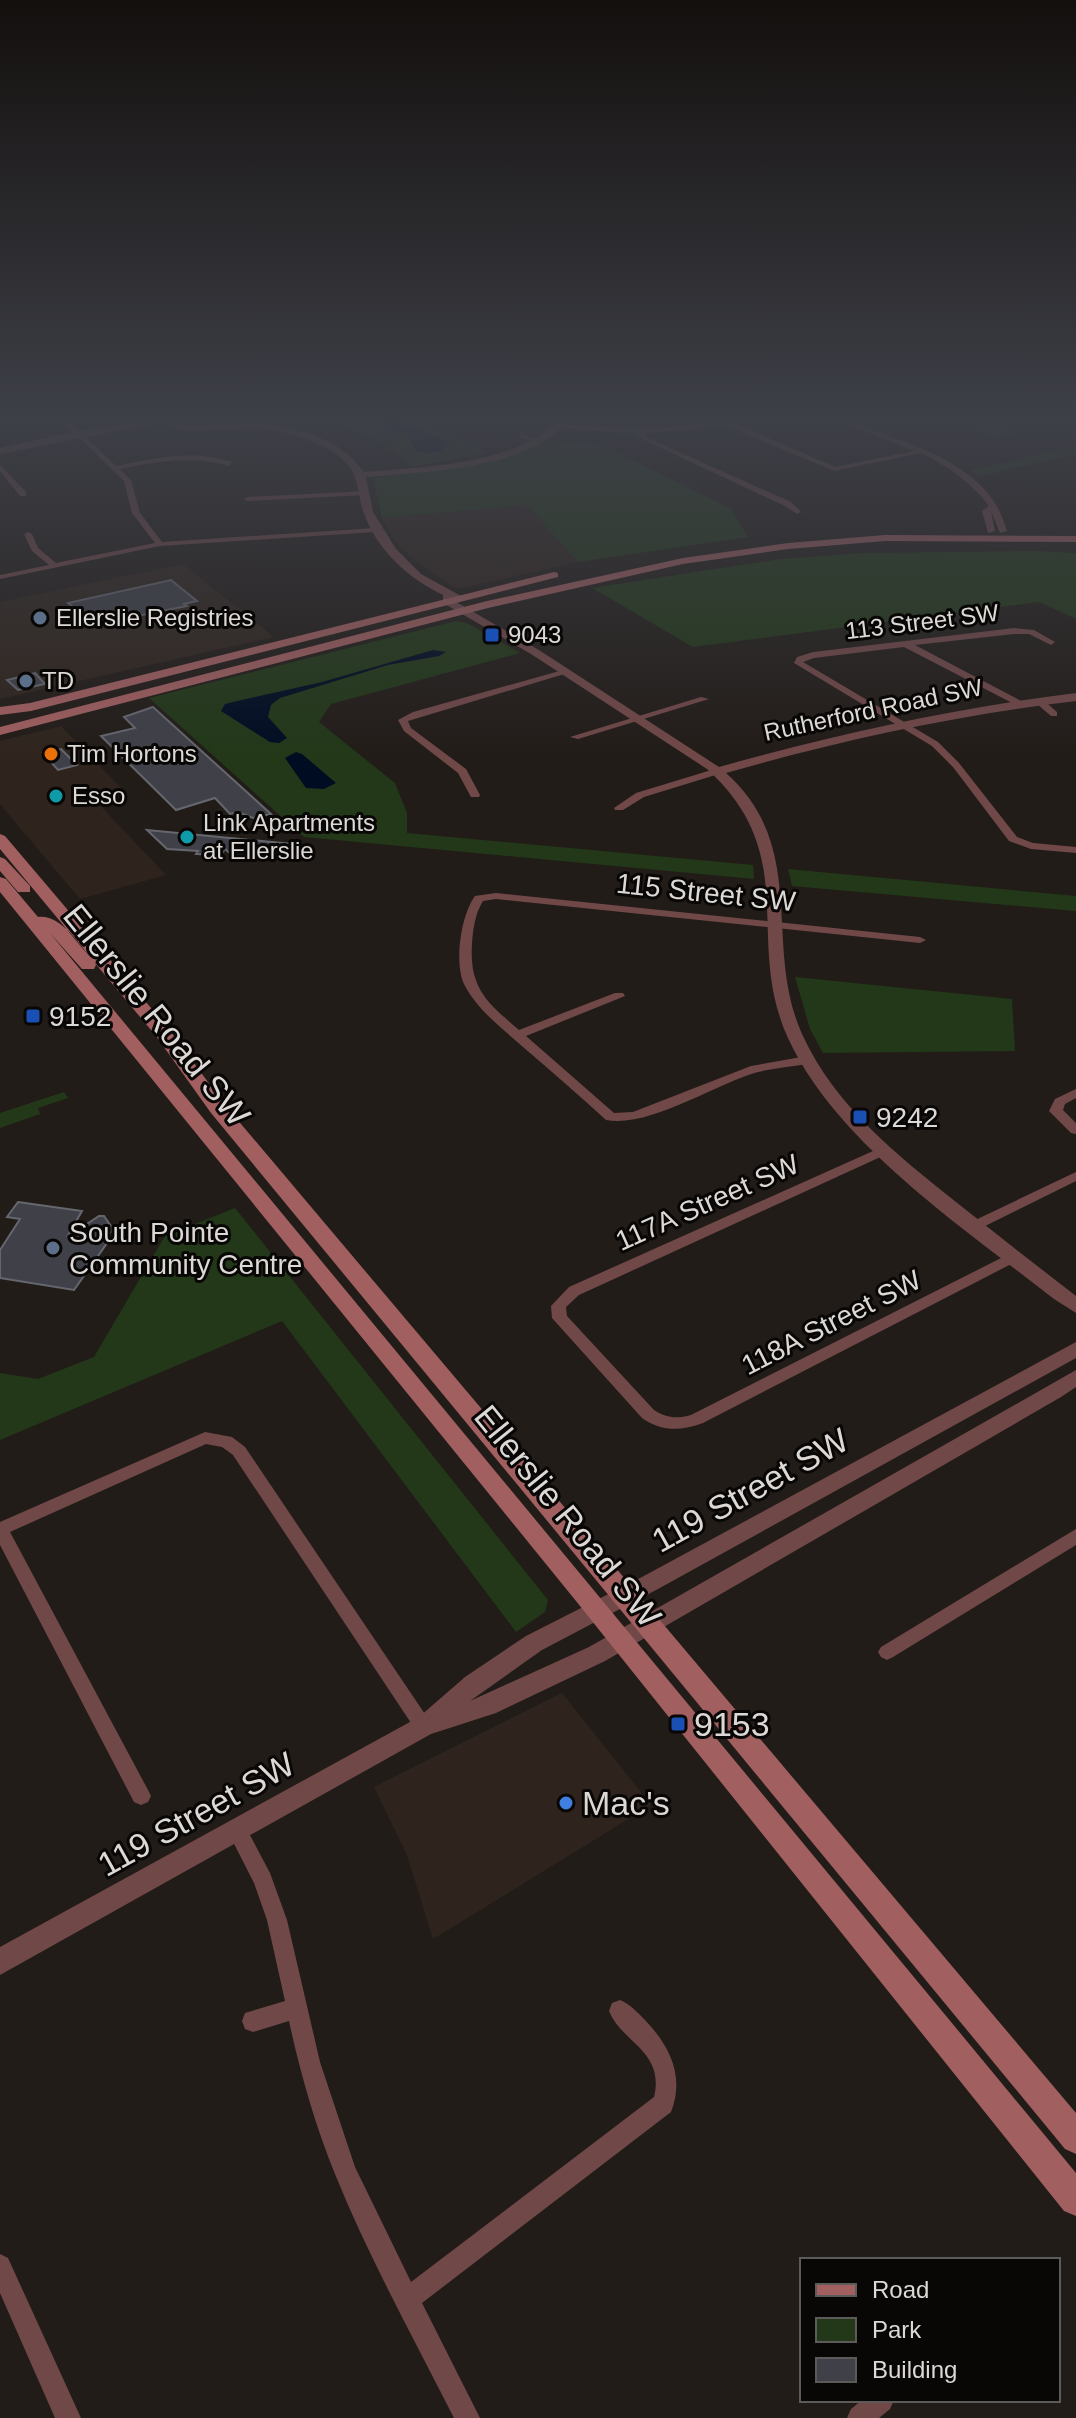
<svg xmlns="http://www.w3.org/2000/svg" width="1076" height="2418" font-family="Arial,sans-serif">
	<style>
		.built { fill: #2f241d }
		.green { fill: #223818 }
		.water { fill: #000c22 }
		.building { fill: #404148; stroke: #65666e; stroke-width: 2 }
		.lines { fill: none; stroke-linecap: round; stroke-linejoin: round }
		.minor { fill: #714848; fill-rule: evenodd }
		.tertiary { fill: #714848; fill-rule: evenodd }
		.secondary { fill: #a15f60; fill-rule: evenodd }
		.service-dot { fill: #5c6f8a; stroke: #090706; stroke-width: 3 }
		.transit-dot { fill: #1a4fb4; stroke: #090706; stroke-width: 3 }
		.food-dot { fill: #e8710a; stroke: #090706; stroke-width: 3 }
		.culture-dot { fill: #0f9aa8; stroke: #090706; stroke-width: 3 }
		.shop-dot { fill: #3f7fe0; stroke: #090706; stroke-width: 3 }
		.labels { text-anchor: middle; stroke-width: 6; stroke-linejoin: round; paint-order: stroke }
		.far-poi-label { font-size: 24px; fill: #dcd8d5; stroke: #090706; text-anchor: start }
		.far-street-label { font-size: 24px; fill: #dcd8d5; stroke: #090706 }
		.street-label { font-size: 28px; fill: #dcd8d5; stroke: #090706 }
		.poi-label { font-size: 28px; fill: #dcd8d5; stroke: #090706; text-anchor: start }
		.near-street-label { font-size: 34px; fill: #dcd8d5; stroke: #090706 }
		.near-poi-label { font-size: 34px; fill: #dcd8d5; stroke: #090706; text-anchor: start }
	</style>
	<rect width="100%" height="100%" fill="#221c18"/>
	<!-- built -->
	<path class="built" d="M527,505L578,562L463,588L453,587L416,561L397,543L382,518Z
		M183,564L274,637L0,699V602Z
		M61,726L121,788L91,796L166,875L80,899L0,804V741Z
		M562,1693L651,1805L433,1939L407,1855L374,1787Z"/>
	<!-- green -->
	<path class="green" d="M324,421H426L487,453L411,467C387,441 357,431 324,421Z
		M926,421H1006L1019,433L996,436Z
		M549,442L604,446L730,508L748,537L578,562L527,505L382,518L373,478L469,466Z
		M1076,445V454L980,476L970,471Z
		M1033,551L1076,553V619L1039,602L693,647L592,588L781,559L862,553Z
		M456,621L467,623L520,653L331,704L319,722L395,783L407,813V833L753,865L754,879L304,837L149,698Z
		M788,869L1076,896V911L792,886Z
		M795,977L1012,999L1015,1051L823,1053L810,1029Z
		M64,1092L68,1098L38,1108L40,1114L0,1128V1113Z
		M235,1208L548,1600L545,1612L516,1632L282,1321L0,1440V1373L38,1379L94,1357L165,1236Z"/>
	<!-- water -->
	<path class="water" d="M387,421H397L449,442L440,452C408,455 421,451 406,434L385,428Z
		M433,650L446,652L439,656L388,665L280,698L271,705L268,717L287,738L279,743L270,742L221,711L225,704L237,701L322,682Z
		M296,752L302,754L336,783L324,789L306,788L285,758Z"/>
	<!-- building -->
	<path class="building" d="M171,580L197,601L184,604L187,606L92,625L68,603Z
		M35,673L45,684L18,690L7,680Z
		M153,707L271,814L253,818L238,812L230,814L215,798L176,810L101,736L135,728L124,717Z
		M61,749L77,765L58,770L43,753Z
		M147,830L293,844L252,857L232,855L225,849L220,856L196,854L198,851L167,849Z
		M18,1202L82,1211L67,1237L99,1216H104L113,1229L108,1236L110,1239L74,1290L0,1278V1250L20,1219L7,1217Z"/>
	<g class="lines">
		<!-- minor -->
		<path class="minor" d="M62,421H69L116,466C155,458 193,449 232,462L229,466C192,455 157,462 120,469L131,480L140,513L162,542L375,528L379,530L375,532L160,546L0,579V575L49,565L32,551L24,534L28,532L32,534L38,548L56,563L155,543L132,513L124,481Z
			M171,421H177L182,426L264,425L267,427L264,429L181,430L174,427Z
			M718,421H730L835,467L914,451L839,421C855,421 871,429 886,435C926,449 976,468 998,508C1002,515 1004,523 1007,531L1000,533L991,511L995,531L988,533L982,511L989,506C971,482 948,466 921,453L834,471L722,424L684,430L643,433L648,438L791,502L801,512L797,514L785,506L644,440L636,433L581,430L556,426L559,424C612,429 665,431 718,421Z
			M521,434L540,439L541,440L538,442L519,437Z
			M0,465L26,492V496H20L0,471Z
			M367,491L368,493L364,495L248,501L244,499L248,497Z
			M1014,628L1034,630L1055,642L1051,645L1029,634H1014L915,645L1023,702V706L1020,707L904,647L814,658L803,662L938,742L959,763L1017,837L1033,843L1076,847V853L1031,849L1009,841L953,767L932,746L794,663L797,657L813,652Z
			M563,670L571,672L408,721L411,728L466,769L480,795L479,797H471L458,773L404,731L398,720L413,712Z
			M701,697L709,699L578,739L570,737Z
			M1036,699H1042L1057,712V716H1051L1036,703Z
			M718,768L723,771L722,773L644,797L623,810H615L614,808L636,793Z
			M496,893L920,937L926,940L920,943L496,899L483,901C475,914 473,929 472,944C469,989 488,1003 519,1030L615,993H623L625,996L526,1036L614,1113L633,1112L751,1066L807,1056L813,1060L807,1064C791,1067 774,1068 758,1072C715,1084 650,1128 606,1120C579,1095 551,1071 523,1047C502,1028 477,1010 464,984C454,962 461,915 475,896Z
			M1076,1089V1098L1065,1104L1063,1110L1076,1123V1134L1071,1133L1049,1111L1055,1099Z
			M882,1147L889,1151L887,1154L579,1295L566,1307L567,1316L654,1410C666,1418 677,1419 691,1415L1009,1254H1019L1021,1257L1019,1260L703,1423C681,1431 662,1432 642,1418L552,1318L551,1306L569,1287Z
			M1076,1172V1181L979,1229H969L967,1226L969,1223Z
			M205,1432L232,1437L245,1447L433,1726L431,1732L424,1734L417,1732L233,1455L222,1447L206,1444L10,1532L148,1790L151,1796L148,1802L141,1805L134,1802L0,1545V1522Z
			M1076,1529V1545L893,1657L887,1660L881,1657L878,1652L881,1647Z
			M237,1821L244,1824L270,1873L287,1920L320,2062L355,2167L411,2282L654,2097C665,2051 622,2043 609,2011L612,2003L620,2000C630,2004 637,2012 645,2020C670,2046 685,2077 671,2112L422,2303L480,2418H454C413,2337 369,2258 335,2174C315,2125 300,2072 289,2021L253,2032L245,2029L242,2021L245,2013L285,2001L267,1920L254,1883L227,1830L230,1824Z
			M0,2254L8,2258L81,2418H55L0,2293Z
			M862,2400H894L890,2409L879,2418H847L851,2409Z"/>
		<!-- tertiary -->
		<path class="tertiary" d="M148,421H167L0,454V448L77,431Z
			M208,421C259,421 332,425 364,472C424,467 514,465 558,421H567C530,469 424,472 366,477L373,512L396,549L421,574L463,597L453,600L539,650L719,767C837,734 955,708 1076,693V701C957,715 841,740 726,773C810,848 762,945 802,1034C835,1106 896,1154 956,1202C996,1234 1036,1265 1076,1296V1313L1054,1299C964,1228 836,1143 788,1038C743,939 803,856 707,769L531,654L443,603V595C409,579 376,549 364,513C356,491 361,475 341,458C315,436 276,430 243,426C232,425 216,426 208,421Z
			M1076,1342V1358L658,1589L542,1650L470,1701L589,1647L1076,1370V1387L1061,1397L605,1661L496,1713L431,1734L0,1975V1947L419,1717L465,1677L526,1636L642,1577Z"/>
		<!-- secondary -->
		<path class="secondary" d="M885,535L1076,536V542L885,541L788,549L683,564L488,608L0,735V727L487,601L683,558L788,543Z
			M554,572L558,573V577L31,711L0,715V707L30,703Z
			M0,834L5,836L168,1028L225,1105L1076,2113V2154L1065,2149L211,1113L156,1036L94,962L96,965L94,969H82L50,933L1076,2173V2216L1064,2211L576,1601L0,892V877L6,879L38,917C61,914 80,945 93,961L0,849Z
			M0,857L5,859L30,886V892H18L0,871Z"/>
	</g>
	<!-- sky -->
	<linearGradient id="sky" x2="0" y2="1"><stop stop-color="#130f0d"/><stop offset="0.55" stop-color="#3e4048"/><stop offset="1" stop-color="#3e4048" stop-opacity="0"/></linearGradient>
	<rect width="1076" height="759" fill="url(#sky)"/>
	<!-- markers -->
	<g class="service-dot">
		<circle cx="40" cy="618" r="8"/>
		<circle cx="26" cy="681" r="8"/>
		<circle cx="53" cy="1248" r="8"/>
	</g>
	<g class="transit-dot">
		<rect x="484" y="627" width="16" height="16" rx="4"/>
		<rect x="25" y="1008" width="16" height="16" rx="4"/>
		<rect x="852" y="1109" width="16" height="16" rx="4"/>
		<rect x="670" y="1716" width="16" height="16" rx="4"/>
	</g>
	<circle class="food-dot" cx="51" cy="754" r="8"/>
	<g class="culture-dot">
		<circle cx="56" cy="796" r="8"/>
		<circle cx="187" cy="837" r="8"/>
	</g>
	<circle class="shop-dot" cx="566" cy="1803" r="8"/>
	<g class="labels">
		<!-- far-poi labels -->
		<g class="far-poi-label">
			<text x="56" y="626">Ellerslie Registries</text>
			<text x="508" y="643">9043</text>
			<text x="42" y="689">TD</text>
			<text x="67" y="762">Tim Hortons</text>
			<text x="72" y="804">Esso</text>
			<text x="203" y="831">Link Apartments<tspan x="203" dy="28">at Ellerslie</tspan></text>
		</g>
		<!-- far-street labels -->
		<g class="far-street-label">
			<text transform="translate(922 622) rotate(-7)" y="8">113 Street SW</text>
			<text transform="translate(873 710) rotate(-12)" y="8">Rutherford Road SW</text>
		</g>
		<!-- street labels -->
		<g class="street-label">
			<text transform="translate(706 892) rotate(6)" y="10">115 Street SW</text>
			<text transform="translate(707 1202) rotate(-24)" y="10">117A Street SW</text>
			<text transform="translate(831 1322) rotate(-27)" y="10">118A Street SW</text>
		</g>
		<!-- poi labels -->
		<g class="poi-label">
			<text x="49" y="1026">9152</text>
			<text x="876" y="1127">9242</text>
			<text x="69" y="1242">South Pointe<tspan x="69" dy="32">Community Centre</tspan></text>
		</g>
		<!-- near-street labels -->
		<g class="near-street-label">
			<text transform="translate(157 1015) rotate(51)" y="12">Ellerslie Road SW</text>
			<text transform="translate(750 1490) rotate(-29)" y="12">119 Street SW</text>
			<text transform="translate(568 1516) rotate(51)" y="12">Ellerslie Road SW</text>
			<text transform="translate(196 1814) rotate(-29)" y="12">119 Street SW</text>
		</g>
		<!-- near-poi labels -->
		<g class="near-poi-label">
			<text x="694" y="1736">9153</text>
			<text x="582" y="1815">Mac's</text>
		</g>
	</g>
	<!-- legend -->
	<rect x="800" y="2258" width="260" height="144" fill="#090706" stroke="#5d5b59" stroke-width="2"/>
	<rect x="816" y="2284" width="40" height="12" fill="#a15f60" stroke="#5d5b59" stroke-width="2"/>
	<text x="872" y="2298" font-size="24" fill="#dcd8d5">Road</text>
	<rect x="816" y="2318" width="40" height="24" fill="#223818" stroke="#5d5b59" stroke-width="2"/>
	<text x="872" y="2338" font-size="24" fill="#dcd8d5">Park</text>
	<rect x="816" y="2358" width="40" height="24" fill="#404148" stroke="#5d5b59" stroke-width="2"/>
	<text x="872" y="2378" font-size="24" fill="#dcd8d5">Building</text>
</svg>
